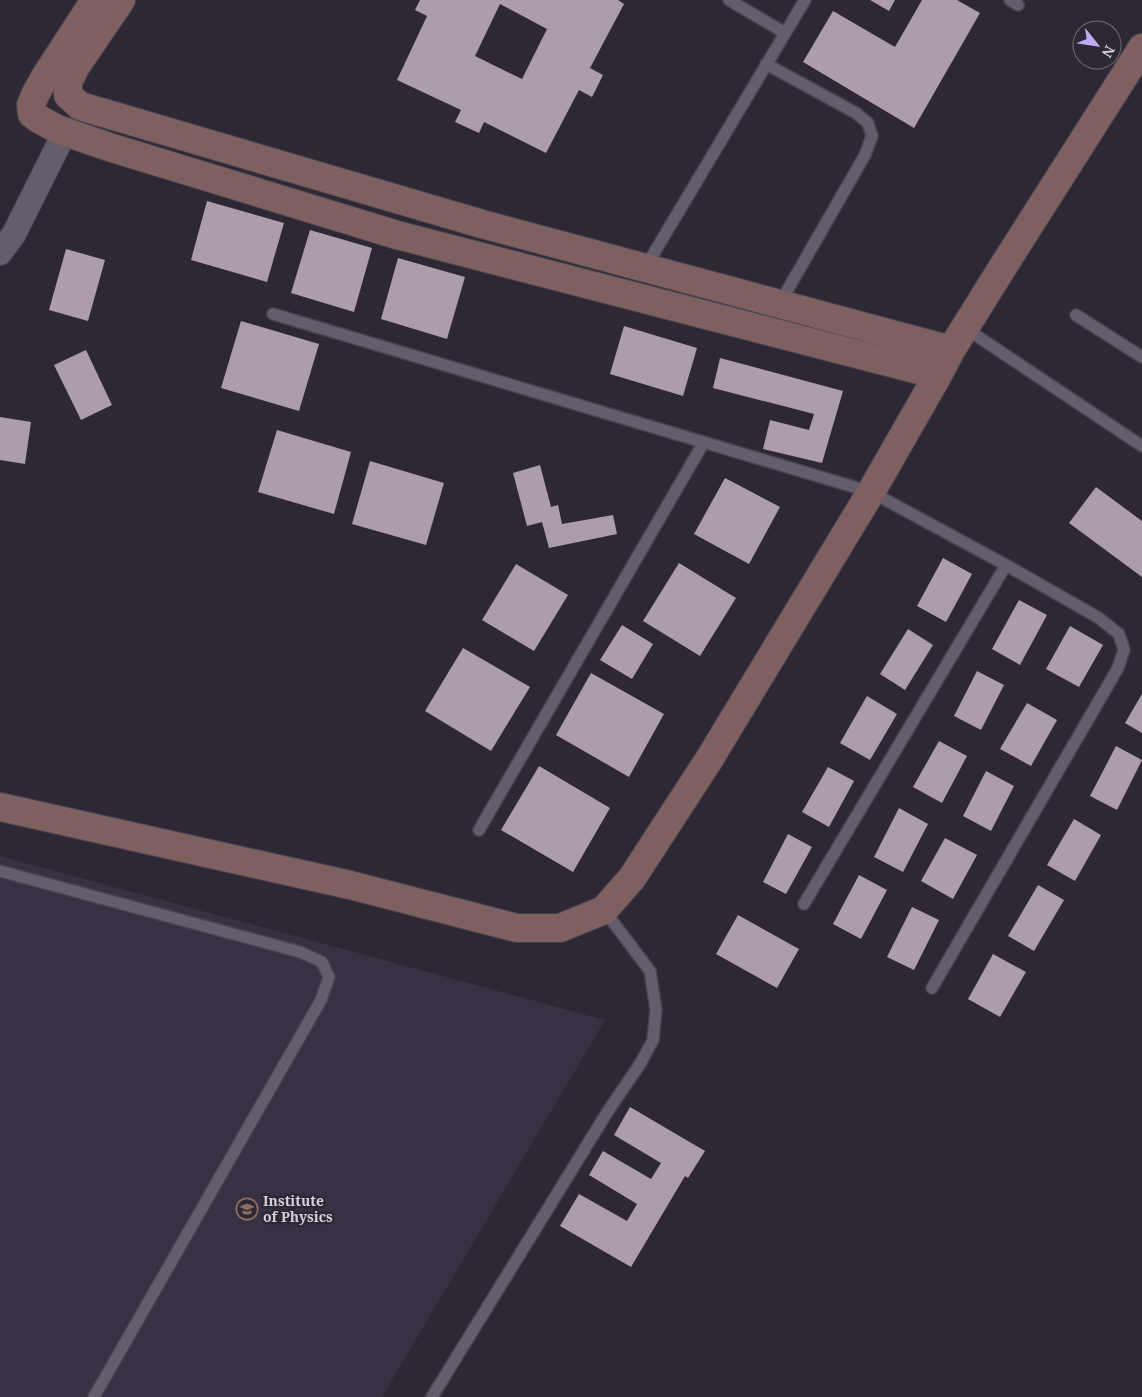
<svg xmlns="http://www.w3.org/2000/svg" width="1142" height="1397" font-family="'Noto Serif',serif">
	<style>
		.built { fill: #383043 }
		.building { fill: #ab9daa; fill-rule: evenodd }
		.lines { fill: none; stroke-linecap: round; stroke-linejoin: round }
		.lane-casing { stroke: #47434e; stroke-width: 14 }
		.street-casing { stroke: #47434e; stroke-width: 26 }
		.secondary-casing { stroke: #47434e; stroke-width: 30 }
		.lane { stroke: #635d6c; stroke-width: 11 }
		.street { stroke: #635d6c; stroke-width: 24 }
		.secondary { stroke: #7e6060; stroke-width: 28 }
		.labels { text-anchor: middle; stroke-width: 5; stroke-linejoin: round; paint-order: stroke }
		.poi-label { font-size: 14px; font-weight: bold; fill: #d4d0d9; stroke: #2e2835; text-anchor: start }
	</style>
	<rect width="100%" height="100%" fill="#2e2835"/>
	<!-- built -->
	<path class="built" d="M0,856L605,1020L382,1397H0Z"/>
	<!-- building -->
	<path class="building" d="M420,0H618L624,4L590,68L603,75L592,97L579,90L546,153L484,122L479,133L455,122L461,110L397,80L427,16L415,10ZM500,4L547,29L522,79L475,56Z
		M870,0H895L889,11Z
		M922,0H957L980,13L914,128L803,62L833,11L895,47Z
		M207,201L284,223L267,282L191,260Z
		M310,230L372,248L354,312L291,293Z
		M66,249L105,260L88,321L49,310Z
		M398,258L465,277L447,339L381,319Z
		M241,321L319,344L299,411L221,388Z
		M624,326L697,348L683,396L610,374Z
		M86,350L112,405L81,420L54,365Z
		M720,358L843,391L822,463L763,449L770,420L809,430L814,414L713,388Z
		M0,417L31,422L25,464L0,460Z
		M277,430L351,452L334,514L258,492Z
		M370,461L444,483L426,545L352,524Z
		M540,465L551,507L558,505L562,524L613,515L617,534L549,548L542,522L527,526L513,473Z
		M725,478L780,507L749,564L694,534Z
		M1096,487L1142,521V577L1069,523Z
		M943,558L972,574L946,622L917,606Z
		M679,563L736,598L700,656L643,621Z
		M516,564L568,595L534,651L482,620Z
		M1019,600L1047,615L1020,665L992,649Z
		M622,625L653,644L632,679L600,660Z
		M1070,626L1103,645L1079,687L1046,669Z
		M908,629L933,645L905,690L880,674Z
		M463,648L530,687L491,751L425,711Z
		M977,671L1004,685L981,730L954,716Z
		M591,673L664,714L629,777L556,735Z
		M1142,694V733L1125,723Z
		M867,696L897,714L870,760L840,743Z
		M1027,703L1057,720L1031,766L1000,749Z
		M939,741L967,756L942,803L913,787Z
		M1116,746L1142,760L1117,810L1090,796Z
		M539,766L610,808L573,872L501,830Z
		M828,767L854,781L829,827L802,812Z
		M986,771L1014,786L991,831L963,816Z
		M899,808L928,824L903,872L874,857Z
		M1074,819L1101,835L1075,881L1047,865Z
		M788,834L812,847L786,894L763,882Z
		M945,838L977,855L953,899L921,881Z
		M859,875L887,890L861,939L833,924Z
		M1038,885L1064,900L1034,951L1008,936Z
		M912,907L939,920L914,970L887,957Z
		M738,915L799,949L777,988L716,954Z
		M993,954L1026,972L1000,1017L968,999Z
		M630,1107L705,1151L688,1178L685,1176L631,1267L560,1226L579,1194L627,1221L637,1204L589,1175L603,1151L651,1179L661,1163L614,1135Z"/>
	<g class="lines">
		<!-- lane casing -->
		<g class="lane-casing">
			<path id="lane" d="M729,0L785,33
				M1010,0L1018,5
				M766,64L856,113L868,123L872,136L865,155L780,303
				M645,268L805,0
				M273,314L871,492L1006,565L1099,618L1119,634L1124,650L1118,668L932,988
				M1076,315L1142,357
				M965,328L1142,446
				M479,830L704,442
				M0,871L300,952L322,962L329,977L321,1000L94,1397
				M804,904L1006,565
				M432,1397L608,1111L640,1064L653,1040L656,1010L650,971L604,910"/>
		</g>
		<!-- street casing -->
		<g class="street-casing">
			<path id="street" d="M0,253L14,234L65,132"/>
		</g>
		<!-- secondary casing -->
		<g class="secondary-casing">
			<path id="secondary" d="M95,0L45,77L35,95L31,105L32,114L39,119L57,129L109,147L397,235L938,375
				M121,0L76,66L68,82V95L80,106L482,224L951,350
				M0,807L350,885L517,928H560L604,910L632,878L710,758L871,492L938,375L951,350L1004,265L1142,48"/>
		</g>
		<!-- lane -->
		<use href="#lane" class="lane"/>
		<!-- street -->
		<use href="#street" class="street"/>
		<!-- secondary -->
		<use href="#secondary" class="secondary"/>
	</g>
	<!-- icons -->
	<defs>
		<g id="university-ring" transform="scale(1.125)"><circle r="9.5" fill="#2e2835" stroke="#8d6e63" stroke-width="1.5"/><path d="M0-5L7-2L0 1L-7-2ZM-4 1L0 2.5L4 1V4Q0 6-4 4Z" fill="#8d6e63"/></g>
	</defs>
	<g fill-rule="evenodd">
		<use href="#university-ring" x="247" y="1209"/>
	</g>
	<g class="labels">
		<!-- poi labels -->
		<g class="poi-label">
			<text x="263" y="1206">Institute<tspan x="263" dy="16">of Physics</tspan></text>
		</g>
	</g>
	<!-- north arrow -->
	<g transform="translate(1097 45) rotate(120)"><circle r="24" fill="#2e2835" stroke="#706b77"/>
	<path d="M0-4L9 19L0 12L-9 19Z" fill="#bda9f5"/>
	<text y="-8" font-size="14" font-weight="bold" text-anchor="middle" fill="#d4d0d9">N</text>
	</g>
</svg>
